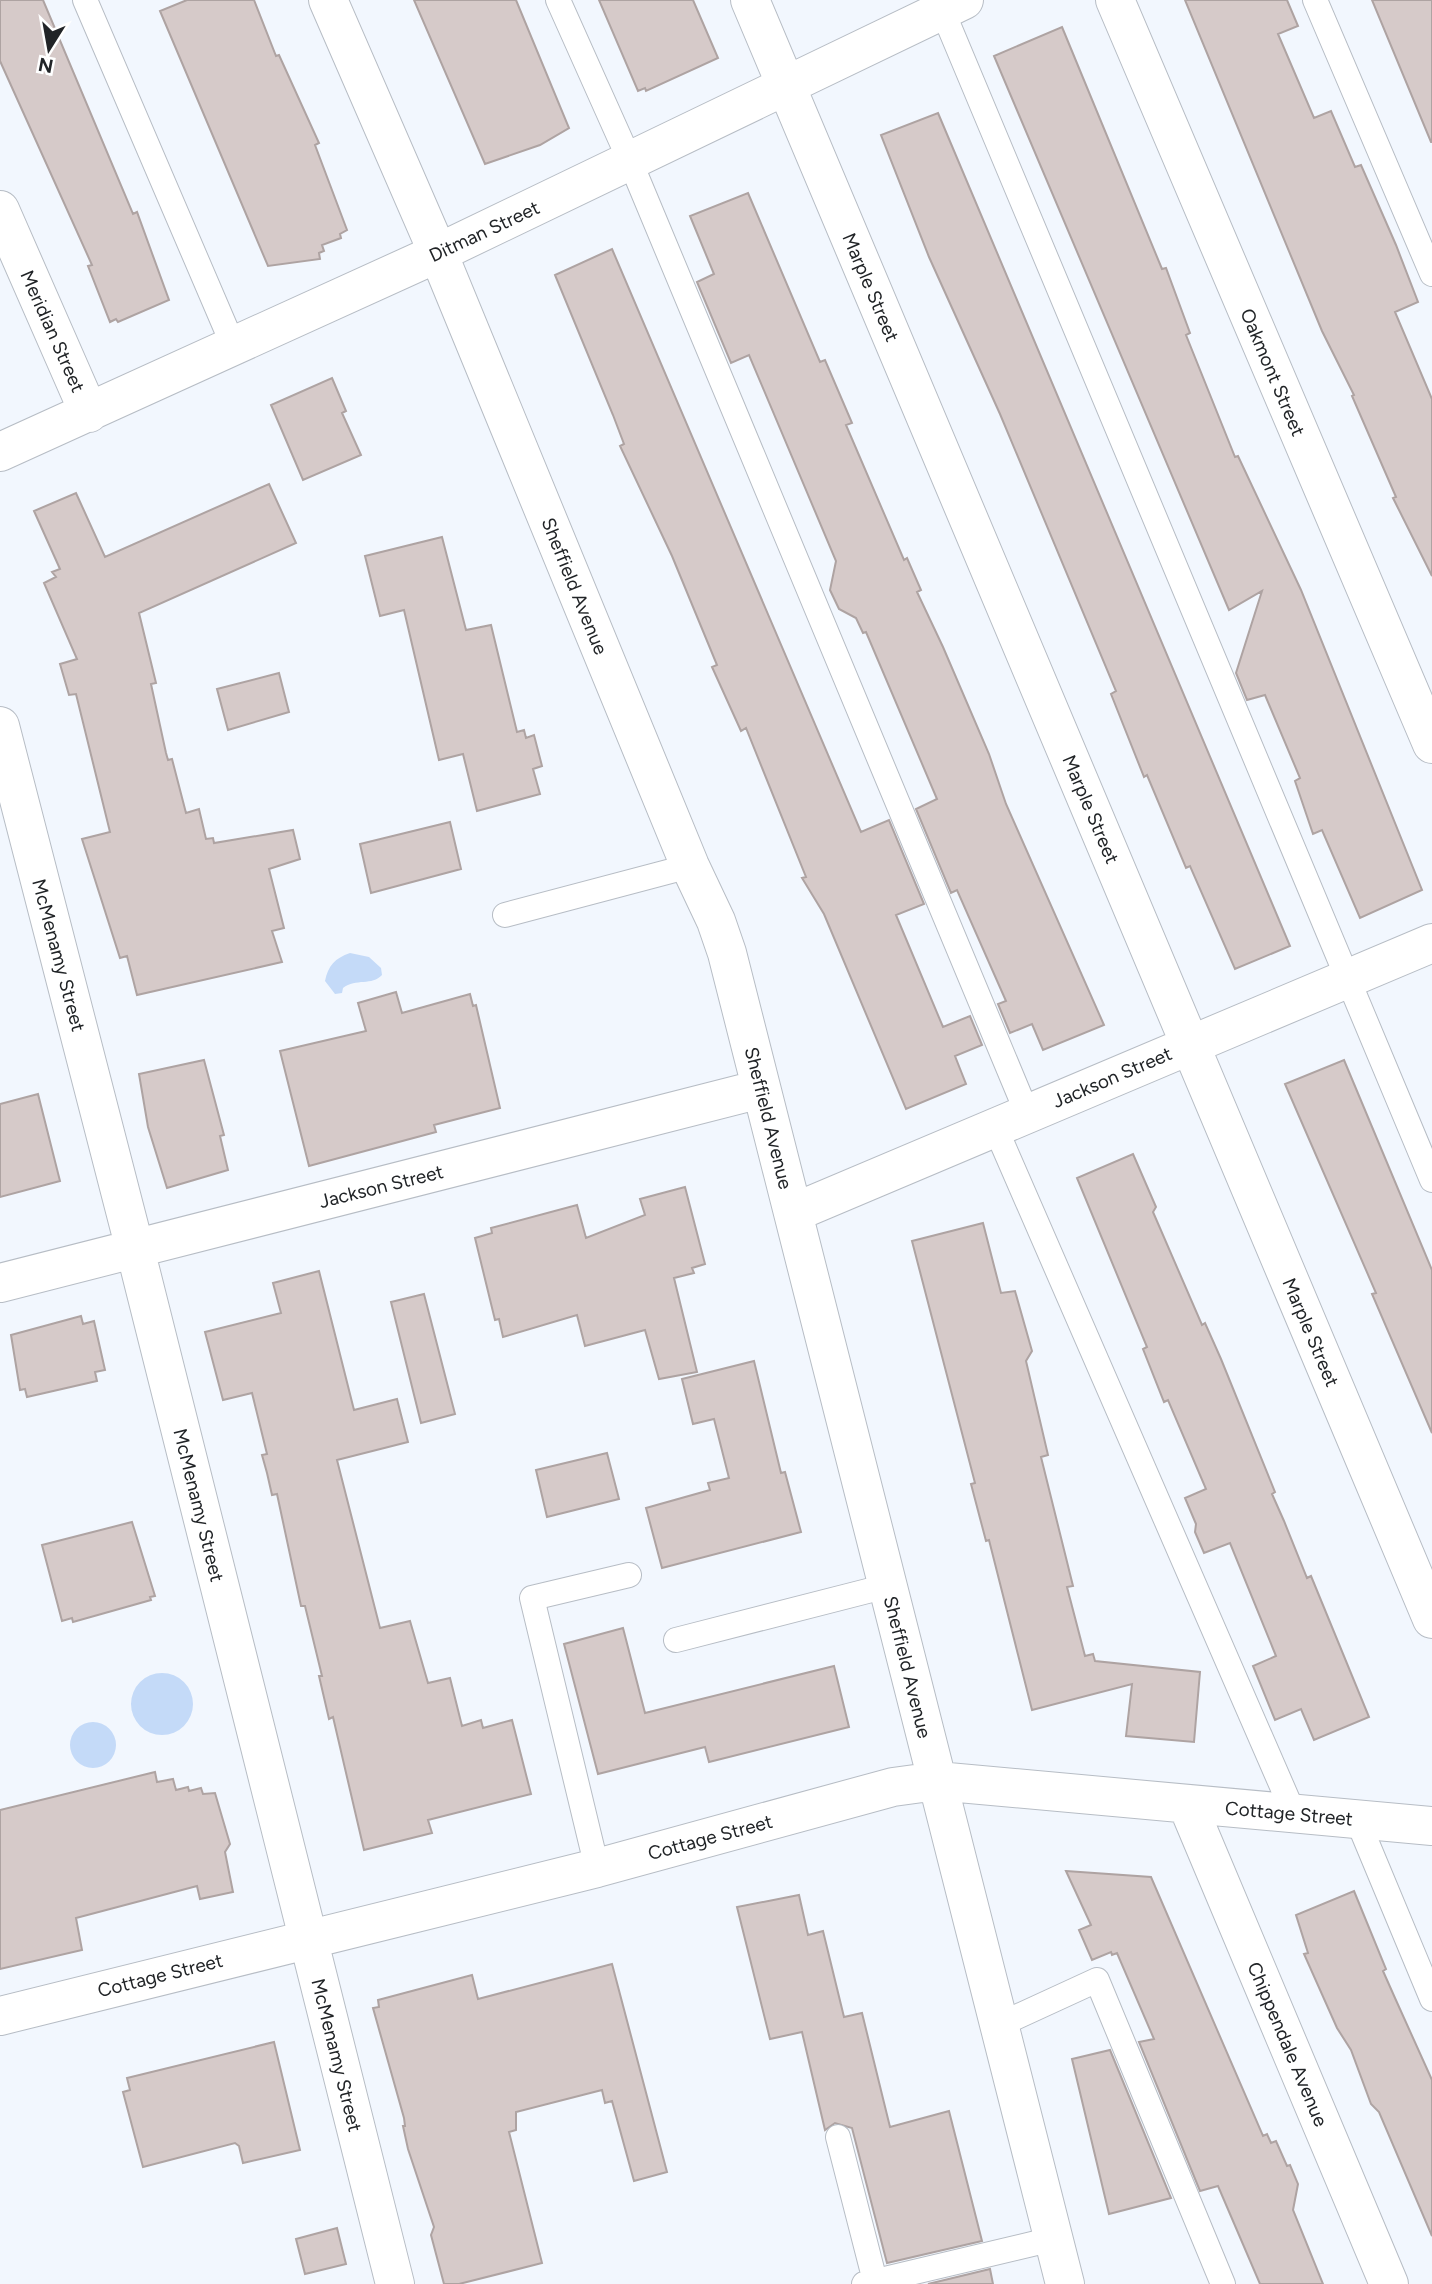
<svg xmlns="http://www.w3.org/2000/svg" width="1432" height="2284" font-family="Figtree,sans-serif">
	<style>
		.water { fill: #c4daf8 }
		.building { fill: #d6cac9; stroke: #aea3a2; stroke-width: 2 }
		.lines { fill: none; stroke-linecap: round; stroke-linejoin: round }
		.lane-casing { stroke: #b7bdc5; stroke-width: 26 }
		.street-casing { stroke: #b7bdc5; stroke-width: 40 }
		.lane { stroke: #fff; stroke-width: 24 }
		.street { stroke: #fff; stroke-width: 38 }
		.labels { text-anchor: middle; stroke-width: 5; stroke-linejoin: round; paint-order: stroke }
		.street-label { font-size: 19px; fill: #212427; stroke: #fff }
	</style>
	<rect width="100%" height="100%" fill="#f2f7fe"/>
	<!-- water -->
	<path class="water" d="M350,953L369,957L381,968L382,975C372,986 356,978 343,988L342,993L335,994L325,981C328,966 335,958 350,953Z
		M131 1704a31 31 0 1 1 62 0a31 31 0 1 1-62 0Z
		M70 1745a23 23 0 1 1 46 0a23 23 0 1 1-46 0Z"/>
	<!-- building -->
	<path class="building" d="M0,0H43L133,214L137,212L169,300L118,322L116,319L110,322L88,266L92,265L0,61Z
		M187,0H254L276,56L279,55L319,143L315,145L347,230L340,234L341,238L322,245L324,251L319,253L320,259L268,266L160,11Z
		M414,0H516L569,128L540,145L485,164Z
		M599,0H693L718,58L646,91L645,88L638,91Z
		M1185,0H1287L1298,26L1278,34L1314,118L1331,111L1355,167L1361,165L1396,245L1418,302L1395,312L1432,399V576L1393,498L1396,497L1352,396L1354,395L1322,331Z
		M1372,0H1432V142H1431Z
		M1062,27L1162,269L1166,268L1190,333L1186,335L1235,457L1238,456L1301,590L1422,890L1360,918L1322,830L1313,834L1295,781L1300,778L1265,695L1247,700L1236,673L1262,591L1229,610L994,56Z
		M938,113L1290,946L1235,969L1190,866L1186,868L1147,775L1144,777L1111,694L1116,691L1000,414L929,257L881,135Z
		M748,193L820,362L825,360L852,423L846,425L904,560L907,558L921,590L917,592L943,647L989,754L1006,804L1104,1025L1043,1050L1032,1024L1010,1033L998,1004L1006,1001L957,890L951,893L916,809L937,799L866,632L863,633L856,618L839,609L830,590L836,561L749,355L731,363L697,282L714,274L690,216Z
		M612,249L861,832L889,820L924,904L896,915L943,1027L970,1016L982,1045L955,1056L966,1084L906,1109L824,914L802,878L806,877L746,728L741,731L712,667L717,665L672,556L620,446L624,444L613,415L555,275Z
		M332,378L346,411L342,413L361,455L303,480L271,405Z
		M269,484L296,543L139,613L156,683L151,684L166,753L168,760L172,759L186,813L199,809L206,839L213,838L214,843L293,830L300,859L269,869L284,928L272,931L282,962L137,995L127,956L120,958L82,839L110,832L76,694L69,695L60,664L77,659L44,583L56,577L52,572L60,569L34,511L76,493L105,557Z
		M442,537L466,630L491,625L517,732L524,730L526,738L534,735L542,766L533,769L540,794L477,811L463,754L439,760L404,610L380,616L365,556Z
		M279,673L289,712L228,730L217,689Z
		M450,822L461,869L371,893L360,844Z
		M396,992L402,1013L470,994L473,1006L476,1005L500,1108L434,1125L436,1132L309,1166L280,1051L366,1031L358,1003Z
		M204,1060L224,1135L220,1136L228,1170L167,1188L148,1127L139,1074Z
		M1344,1060L1432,1270V1433L1372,1294L1376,1293L1285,1084Z
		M38,1094L60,1181L0,1197V1104Z
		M1133,1154L1156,1207L1153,1212L1202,1325L1205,1323L1221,1359L1275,1492L1272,1494L1284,1521L1307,1578L1311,1576L1369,1717L1314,1740L1301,1709L1275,1720L1253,1666L1276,1656L1230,1543L1204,1553L1195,1532L1196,1524L1185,1498L1206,1489L1168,1400L1164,1402L1143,1349L1147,1347L1077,1178Z
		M685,1187L705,1264L692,1268L694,1273L674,1278L697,1372L659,1379L645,1330L585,1346L577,1315L503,1337L499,1319L495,1320L475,1238L492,1233L491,1228L577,1205L586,1238L645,1215L640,1199Z
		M983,1223L1001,1293L1015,1291L1032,1351L1026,1361L1048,1455L1041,1457L1073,1586L1067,1587L1085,1656L1093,1654L1095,1661L1200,1672L1194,1742L1126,1736L1132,1684L1032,1710L989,1540L986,1541L971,1484L975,1483L912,1241Z
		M319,1271L354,1410L397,1399L408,1442L337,1460L380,1628L410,1621L428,1683L450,1678L462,1726L481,1720L483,1728L512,1720L531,1794L428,1820L432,1833L364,1850L333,1717L329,1719L319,1676H322L305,1606H301L277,1494L272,1495L267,1473L262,1455L267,1454L252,1393L223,1400L205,1332L281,1313L273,1283Z
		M424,1294L455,1414L421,1423L391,1302Z
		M81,1316L83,1324L94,1321L105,1370L95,1372L97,1381L27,1397L25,1389L20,1390L11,1335Z
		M754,1361L781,1473L785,1472L801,1532L662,1568L646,1508L710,1490L708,1483L729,1478L714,1419L693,1424L682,1379Z
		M607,1453L619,1499L547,1517L536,1470Z
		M132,1522L155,1596L150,1597L151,1600L73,1622L72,1618L62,1621L42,1545Z
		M623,1628L645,1713L834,1666L849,1727L709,1762L705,1747L598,1774L564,1644Z
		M155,1772L157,1782L173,1779L176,1790L188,1787L189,1791L201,1788L203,1794L215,1793L230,1844L225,1852L233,1892L200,1899L197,1886L76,1918L82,1950L0,1969V1810Z
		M1066,1871L1151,1877L1263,2136L1267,2134L1271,2143L1276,2141L1287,2166L1290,2165L1298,2184L1293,2210L1323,2284H1260L1218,2186L1200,2191L1139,2042L1154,2039L1117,1953L1112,1955L1111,1952L1092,1960L1079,1930L1091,1925Z
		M1354,1891L1386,1969L1383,1971L1395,1998L1432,2080V2236L1379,2112L1371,2104L1351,2050L1337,2028L1304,1954L1308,1953L1296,1915Z
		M799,1895L808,1935L823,1931L844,2017L862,2013L890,2127L949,2111L982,2241L887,2263L852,2128L835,2123L825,2130L802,2032L770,2039L737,1907Z
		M612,1964L667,2172L634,2181L612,2101L605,2103L602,2090L516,2112V2130L509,2132L542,2263L459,2284H444L431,2235L434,2227L408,2149L403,2126H405L404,2118L373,2008L379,2007L378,2000L472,1975L478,1999Z
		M274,2042L300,2150L243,2163L239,2146L235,2143L143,2167L123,2092L130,2090L127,2078Z
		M1110,2050L1171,2198L1109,2214L1072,2059Z
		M337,2228L346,2264L305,2274L296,2239Z
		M990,2269L993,2284H928Z"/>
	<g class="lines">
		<!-- lane casing -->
		<g class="lane-casing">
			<path id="lane" d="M85,0L233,345
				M558,0L630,161L1027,1113
				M938,0L1432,1180
				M1315,0L1432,274
				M505,915L690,866
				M995,1127L1294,1814
				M676,1640L887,1586
				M1357,1819L1432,1999
				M597,1868L532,1598L629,1575
				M999,2025L1097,1980L1223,2284
				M838,2137L875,2281
				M864,2284L1053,2239"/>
		</g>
		<!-- street casing -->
		<g class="street-casing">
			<path id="street" d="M328,0L438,253L690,866L716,921L727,953L1065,2284
				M750,0L1432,1619
				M1115,0L1432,744
				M0,210L89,413
				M0,452L438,253L964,0
				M0,726L135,1249L395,2284
				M793,1213L1432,943
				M0,1283L761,1089
				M1187,1804L1389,2284
				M0,2016L597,1868L893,1787L937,1781L1432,1826"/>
		</g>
		<!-- lane -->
		<use href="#lane" class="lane"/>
		<!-- street -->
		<use href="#street" class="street"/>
	</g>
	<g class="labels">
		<!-- street labels -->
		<g class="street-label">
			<text transform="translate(484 231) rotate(-25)" y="7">Ditman Street</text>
			<text transform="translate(871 287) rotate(67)" y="7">Marple Street</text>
			<text transform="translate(53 331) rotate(66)" y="7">Meridian Street</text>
			<text transform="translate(1273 372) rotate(67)" y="7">Oakmont Street</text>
			<text transform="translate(575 586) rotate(68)" y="7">Sheffield Avenue</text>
			<text transform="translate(1091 809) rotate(67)" y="7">Marple Street</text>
			<text transform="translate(59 955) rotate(75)" y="7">McMenamy Street</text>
			<text transform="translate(1112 1077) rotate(-23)" y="7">Jackson Street</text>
			<text transform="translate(769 1118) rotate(76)" y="7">Sheffield Avenue</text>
			<text transform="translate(381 1186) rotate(-14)" y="7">Jackson Street</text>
			<text transform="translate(1311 1332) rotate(67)" y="7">Marple Street</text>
			<text transform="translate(199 1505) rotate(76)" y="7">McMenamy Street</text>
			<text transform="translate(908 1667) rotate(76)" y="7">Sheffield Avenue</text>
			<text transform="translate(1289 1813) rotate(5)" y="7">Cottage Street</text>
			<text transform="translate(710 1837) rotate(-15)" y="7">Cottage Street</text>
			<text transform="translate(160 1975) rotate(-14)" y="7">Cottage Street</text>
			<text transform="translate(1288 2044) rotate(67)" y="7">Chippendale Avenue</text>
			<text transform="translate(337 2055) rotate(76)" y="7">McMenamy Street</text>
		</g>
	</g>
	<!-- north arrow -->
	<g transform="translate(49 49) rotate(191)" stroke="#ffffff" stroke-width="5" paint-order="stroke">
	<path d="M0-5L12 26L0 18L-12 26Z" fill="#212427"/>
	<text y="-10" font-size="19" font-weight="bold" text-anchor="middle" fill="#212427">N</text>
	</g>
</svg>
